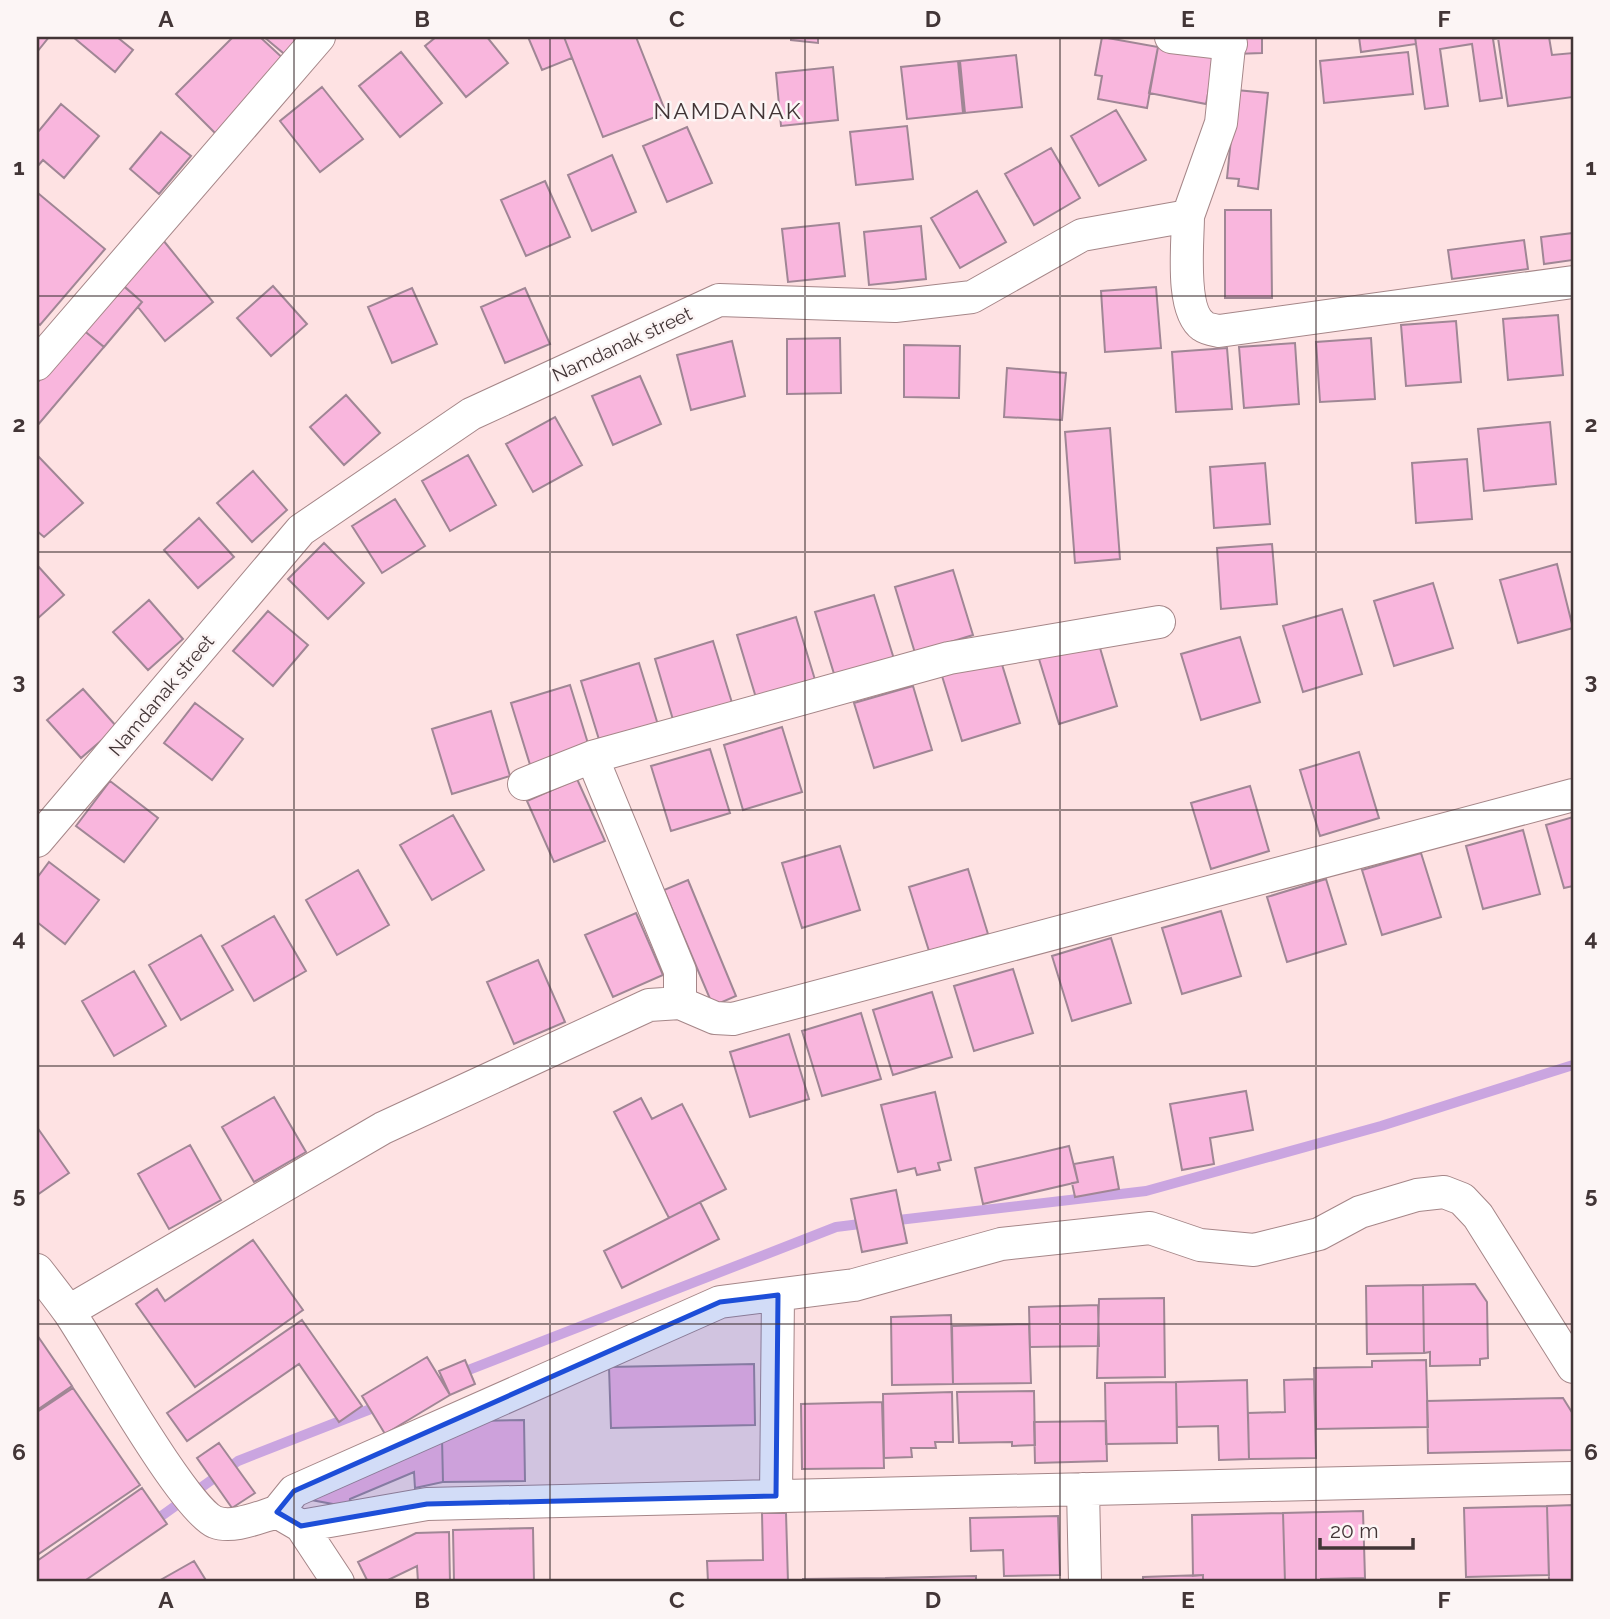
<svg xmlns="http://www.w3.org/2000/svg" width="1610" height="1619" font-family="Raleway,sans-serif">
	<style>
		.lines { fill: none; stroke-linecap: round; stroke-linejoin: round }
		.stream { stroke: #caa5e0; stroke-width: 10 }
		.building { fill: #f9b6dd; stroke: #a08695; stroke-width: 2 }
		.minor-casing { stroke: #a58688; stroke-width: 34 }
		.minor { stroke: #fff; stroke-width: 32 }
		.marked { fill: #1d4ed8; fill-opacity: 0.2; stroke: #1d4ed8; stroke-width: 5; stroke-linejoin: round }
		.grid { fill: none; stroke: #423536; stroke-width: 2; stroke-opacity: 0.55 }
		.labels { text-anchor: middle; stroke-width: 5; stroke-linejoin: round; paint-order: stroke }
		.street-label { font-size: 19px; fill: #423536; stroke: #fcf5f5 }
		.quarter-label { font-size: 23px; letter-spacing: 2px; fill: #423536; stroke: #fcf5f5 }
		.neatline { fill: none; stroke: #423536; stroke-width: 2.5 }
		.grid-label { font-size: 23px; text-anchor: middle; font-weight: bold; fill: #423536 }
	</style>
	<rect width="100%" height="100%" fill="#fee2e3"/>
	<g class="lines">
		<!-- stream -->
		<path class="stream" d="M890,1221L1146,1191L1381,1126L1573,1065
			M430,1385L836,1227L868,1223
			M153,1522L238,1461L381,1405"/>
	</g>
	<!-- building -->
	<path class="building" d="M37,37H49L37,52Z
		M73,37H117L133,50L115,72Z
		M233,37H260L287,62L216,134L176,94Z
		M264,37H305L288,57Z
		M436,37H487L508,63L466,97L425,46Z
		M528,37H564L572,58L542,70Z
		M564,37H636L666,113L603,137Z
		M791,37H818V43L791,40Z
		M1102,37L1158,47L1147,108L1098,99L1102,76L1095,75Z
		M1234,37H1262V53L1235,54Z
		M1359,37H1415L1416,44L1361,52Z
		M1415,37H1508L1493,39L1502,98L1480,101L1472,44L1440,49L1448,106L1425,109Z
		M1508,37H1549L1552,55L1573,53V97L1508,106L1498,38Z
		M1158,47L1215,57L1206,104L1149,93Z
		M401,52L442,103L400,137L359,86Z
		M1408,52L1413,94L1324,103L1320,61Z
		M1016,55L1022,107L965,113L960,61Z
		M958,61L963,113L907,119L901,67Z
		M833,67L838,120L781,126L776,73Z
		M322,87L363,139L320,172L280,121Z
		M1236,90L1268,93L1258,189L1238,186L1239,179L1227,178Z
		M61,104L99,136L64,178L43,160L37,167V133Z
		M1116,110L1146,160L1099,186L1071,136Z
		M907,126L913,179L856,185L850,132Z
		M687,127L712,183L667,202L643,146Z
		M161,132L191,156L159,194L130,169Z
		M1051,148L1080,198L1034,225L1005,174Z
		M612,155L636,212L592,231L568,175Z
		M545,181L570,237L526,256L501,200Z
		M977,191L1006,242L960,268L931,218Z
		M39,194L105,249L40,325L37,323V197Z
		M1225,210H1271L1272,298H1225Z
		M839,223L845,276L788,282L782,229Z
		M921,226L926,279L869,285L864,232Z
		M1573,233V260L1544,264L1541,237Z
		M163,240L213,302L165,341L138,307L142,302L124,286Z
		M1524,240L1528,269L1452,279L1448,250Z
		M121,284L142,302L104,347L82,329Z
		M273,286L307,324L271,356L237,318Z
		M1156,287L1161,348L1105,352L1101,291Z
		M412,288L437,344L392,363L368,307Z
		M525,288L550,344L505,363L481,307Z
		M1558,315L1563,375L1508,380L1503,319Z
		M1456,321L1461,382L1406,386L1401,325Z
		M82,329L104,347L37,426V383Z
		M840,338L841,393L787,394V339Z
		M1371,338L1375,399L1320,402L1316,342Z
		M732,341L745,396L691,410L677,355Z
		M1295,343L1299,404L1244,408L1239,347Z
		M904,345L960,346L959,398L904,397Z
		M1227,348L1232,409L1176,412L1172,352Z
		M1007,368L1066,373L1062,420L1004,417Z
		M640,376L661,424L613,445L592,396Z
		M346,395L380,433L344,465L310,427Z
		M555,417L582,465L533,492L506,444Z
		M1550,422L1556,484L1484,491L1478,429Z
		M1110,428L1120,559L1075,563L1065,432Z
		M37,455L83,503L44,537L37,531Z
		M468,455L496,505L450,531L422,481Z
		M1467,459L1472,519L1416,523L1412,463Z
		M1265,463L1270,524L1214,528L1210,467Z
		M253,471L287,510L252,542L217,503Z
		M395,499L425,546L382,573L352,526Z
		M199,518L234,557L198,588L164,550Z
		M324,543L364,583L328,619L288,579Z
		M1272,544L1277,604L1221,609L1217,548Z
		M1557,564L1573,628L1518,643L1500,580Z
		M37,565L64,595L37,619Z
		M953,570L973,635L915,653L895,587Z
		M1433,583L1453,648L1394,666L1374,601Z
		M874,595L894,659L835,677L815,612Z
		M149,600L183,639L148,670L113,632Z
		M1342,609L1362,674L1303,692L1283,626Z
		M268,611L308,645L273,686L233,651Z
		M796,617L816,683L757,701L737,635Z
		M1240,637L1260,702L1201,720L1181,654Z
		M713,641L733,706L674,723L655,659Z
		M1098,641L1117,706L1059,724L1039,659Z
		M1000,658L1020,723L962,741L942,676Z
		M639,663L659,728L601,746L581,681Z
		M570,685L590,750L531,768L511,703Z
		M913,686L932,750L874,768L854,703Z
		M83,689L117,727L81,758L47,720Z
		M195,703L243,739L212,780L164,743Z
		M491,711L510,776L452,794L432,729Z
		M782,727L802,792L743,810L724,745Z
		M710,749L730,813L671,831L651,766Z
		M1359,752L1379,818L1320,836L1300,770Z
		M577,779L605,841L554,862L527,801Z
		M110,781L158,818L124,862L76,826Z
		M1250,786L1269,851L1211,869L1191,803Z
		M453,815L484,870L432,900L400,845Z
		M1573,817V886L1564,888L1546,825Z
		M1523,830L1540,894L1483,909L1466,846Z
		M840,846L860,910L802,928L782,863Z
		M1421,853L1441,917L1382,935L1362,870Z
		M49,862L99,900L65,944L37,922V878Z
		M968,869L988,934L929,951L909,887Z
		M358,870L389,925L337,955L306,900Z
		M1326,879L1346,944L1287,962L1267,897Z
		M688,880L736,996L713,1006L664,890Z
		M1221,911L1241,976L1182,994L1162,928Z
		M636,913L663,975L613,997L585,935Z
		M274,916L306,971L254,1001L222,946Z
		M201,935L233,990L181,1020L149,965Z
		M1111,938L1131,1003L1072,1021L1052,956Z
		M538,960L565,1022L514,1044L487,982Z
		M1013,969L1033,1033L974,1051L954,986Z
		M134,971L166,1026L114,1056L82,1001Z
		M932,992L952,1057L893,1075L873,1010Z
		M861,1013L881,1079L822,1096L802,1031Z
		M789,1034L809,1099L750,1117L730,1052Z
		M1246,1091L1253,1130L1210,1138L1214,1164L1182,1170L1170,1104Z
		M935,1092L951,1160L938,1163L940,1170L917,1175L915,1168L898,1172L881,1105Z
		M274,1097L306,1152L254,1182L222,1127Z
		M641,1098L652,1119L682,1104L726,1189L669,1218L614,1112Z
		M39,1130L69,1173L37,1195V1132Z
		M190,1145L221,1200L169,1229L138,1174Z
		M1069,1146L1078,1182L983,1204L975,1168Z
		M1113,1157L1119,1189L1075,1197L1072,1183L1078,1182L1074,1164Z
		M896,1190L907,1243L862,1252L851,1199Z
		M700,1202L719,1239L622,1288L604,1251Z
		M253,1240L303,1310L195,1387L136,1304L157,1289L165,1301Z
		M1475,1284L1487,1302L1488,1358L1480,1359V1365L1430,1366V1352L1424,1353L1423,1285Z
		M1423,1285L1424,1353L1367,1354L1366,1286Z
		M1164,1298L1165,1377L1097,1378L1099,1299Z
		M1098,1305L1099,1346L1030,1347L1029,1307Z
		M951,1315L953,1384L892,1385L891,1317Z
		M302,1320L362,1406L339,1422L299,1364L187,1441L167,1413Z
		M1029,1324L1031,1383L953,1384L952,1326Z
		M37,1335L72,1386L37,1410Z
		M427,1357L450,1395L385,1434L362,1396Z
		M465,1360L475,1384L450,1395L439,1371Z
		M1426,1360L1428,1427L1316,1429L1314,1368L1372,1367V1361Z
		M754,1364L755,1425L611,1428L609,1367Z
		M1314,1379L1316,1458L1249,1459L1248,1413L1285,1412L1284,1380Z
		M1247,1380L1249,1459L1219,1460L1218,1426L1177,1427L1176,1382Z
		M1176,1382L1177,1443L1106,1444L1105,1383Z
		M73,1388L140,1485L37,1555V1412Z
		M1034,1391L1035,1445L1012,1446V1442L959,1443L957,1392Z
		M952,1392L953,1442H935L936,1448H911L912,1457L884,1458L883,1394Z
		M1563,1398L1573,1414V1450L1428,1453L1427,1401Z
		M882,1402L884,1468L802,1469L801,1404Z
		M524,1420L525,1481L443,1482L442,1438L476,1421Z
		M1106,1421L1107,1461L1035,1463L1034,1422Z
		M442,1438L443,1482L415,1488L414,1472L350,1499L349,1507L306,1499Z
		M219,1443L255,1493L232,1508L197,1458Z
		M142,1488L167,1524L83,1582H37V1561Z
		M1573,1505V1580H1549L1547,1506Z
		M1547,1506L1549,1575L1466,1577L1464,1508Z
		M1363,1511L1365,1578L1321,1579V1582H1285L1283,1513Z
		M762,1513H786L788,1582H708L707,1561L763,1560Z
		M1283,1513L1285,1582H1203V1575L1193,1576L1192,1515Z
		M1058,1516L1060,1575L1004,1576L1003,1550L971,1551L970,1518Z
		M533,1528L534,1582H454L453,1530Z
		M449,1532L450,1582H418L417,1566L384,1582H368L358,1562L416,1533Z
		M194,1561L207,1582H157Z
		M1203,1575V1582H1143V1577Z
		M976,1576V1582H886V1578Z
		M886,1578V1582H803V1579Z"/>
	<g class="lines">
		<!-- minor casing -->
		<g class="minor-casing">
			<path id="minor" d="M1171,37L1231,44
				M1188,216C1188,242 1180,310 1203,326C1207,329 1214,330 1219,331L1573,282
				M37,364L319,37
				M592,757L680,971V1003
				M524,784L592,757L949,658L1159,622
				M37,841L301,530L471,414L719,300L895,306L972,297L1082,235L1188,216L1221,123L1230,37
				M37,1270C48,1284 59,1298 69,1312C95,1350 184,1509 215,1522C233,1529 259,1517 277,1512L301,1526L338,1582
				M69,1311L383,1128L649,1005L680,1003L715,1018L733,1019L1573,795
				M1083,1489L1085,1582
				M776,1496L778,1295
				M277,1512L294,1491L720,1302L854,1285L1001,1244L1150,1228L1200,1245L1254,1250L1319,1234L1360,1212L1417,1195L1444,1192L1462,1199L1478,1216L1573,1367
				M301,1526L427,1504L1573,1478"/>
		</g>
		<!-- minor -->
		<use href="#minor" class="minor"/>
	</g>
	<!-- marked area -->
	<path class="marked" d="M778,1295L776,1496L427,1504L301,1526L277,1512L294,1491L720,1302Z"/>
	<!-- grid -->
	<path class="grid" d="M294,37V1582M550,37V1582M805,37V1582M1060,37V1582M1316,37V1582M37,296H1573M37,552H1573M37,810H1573M37,1066H1573M37,1324H1573"/>
	<g class="labels">
		<!-- street labels -->
		<g class="street-label">
			<text transform="translate(622 344) rotate(-25)" y="7">Namdanak street</text>
			<text transform="translate(161 695) rotate(-50)" y="7">Namdanak street</text>
		</g>
		<!-- quarter labels -->
		<g class="quarter-label">
			<text x="728" y="119">NAMDANAK</text>
		</g>
	</g>
	<!-- border -->
	<rect width="1610" height="1619" fill="none" stroke="#fcf5f5" stroke-width="77"/>
	<!-- scale -->
	<path d="M1320 1538v10h93v-10" fill="none" stroke="#423536" stroke-width="3.5"/>
	<text x="1330" y="1538" font-size="21" fill="#423536" stroke="#fcf5f5" stroke-width="5" paint-order="stroke">20 m</text>
	<rect x="38" y="38" width="1534" height="1542" class="neatline"/>
	<g class="grid-label">
		<text x="166" y="27">A</text>
		<text x="422" y="27">B</text>
		<text x="677" y="27">C</text>
		<text x="933" y="27">D</text>
		<text x="1188" y="27">E</text>
		<text x="1444" y="27">F</text>
		<text x="19" y="175">1</text>
		<text x="1591" y="175">1</text>
		<text x="19" y="432">2</text>
		<text x="1591" y="432">2</text>
		<text x="19" y="689">3</text>
		<text x="1591" y="689">3</text>
		<text x="19" y="946">4</text>
		<text x="1591" y="946">4</text>
		<text x="19" y="1203">5</text>
		<text x="1591" y="1203">5</text>
		<text x="19" y="1460">6</text>
		<text x="1591" y="1460">6</text>
		<text x="166" y="1608">A</text>
		<text x="422" y="1608">B</text>
		<text x="677" y="1608">C</text>
		<text x="933" y="1608">D</text>
		<text x="1188" y="1608">E</text>
		<text x="1444" y="1608">F</text>
	</g>
</svg>
